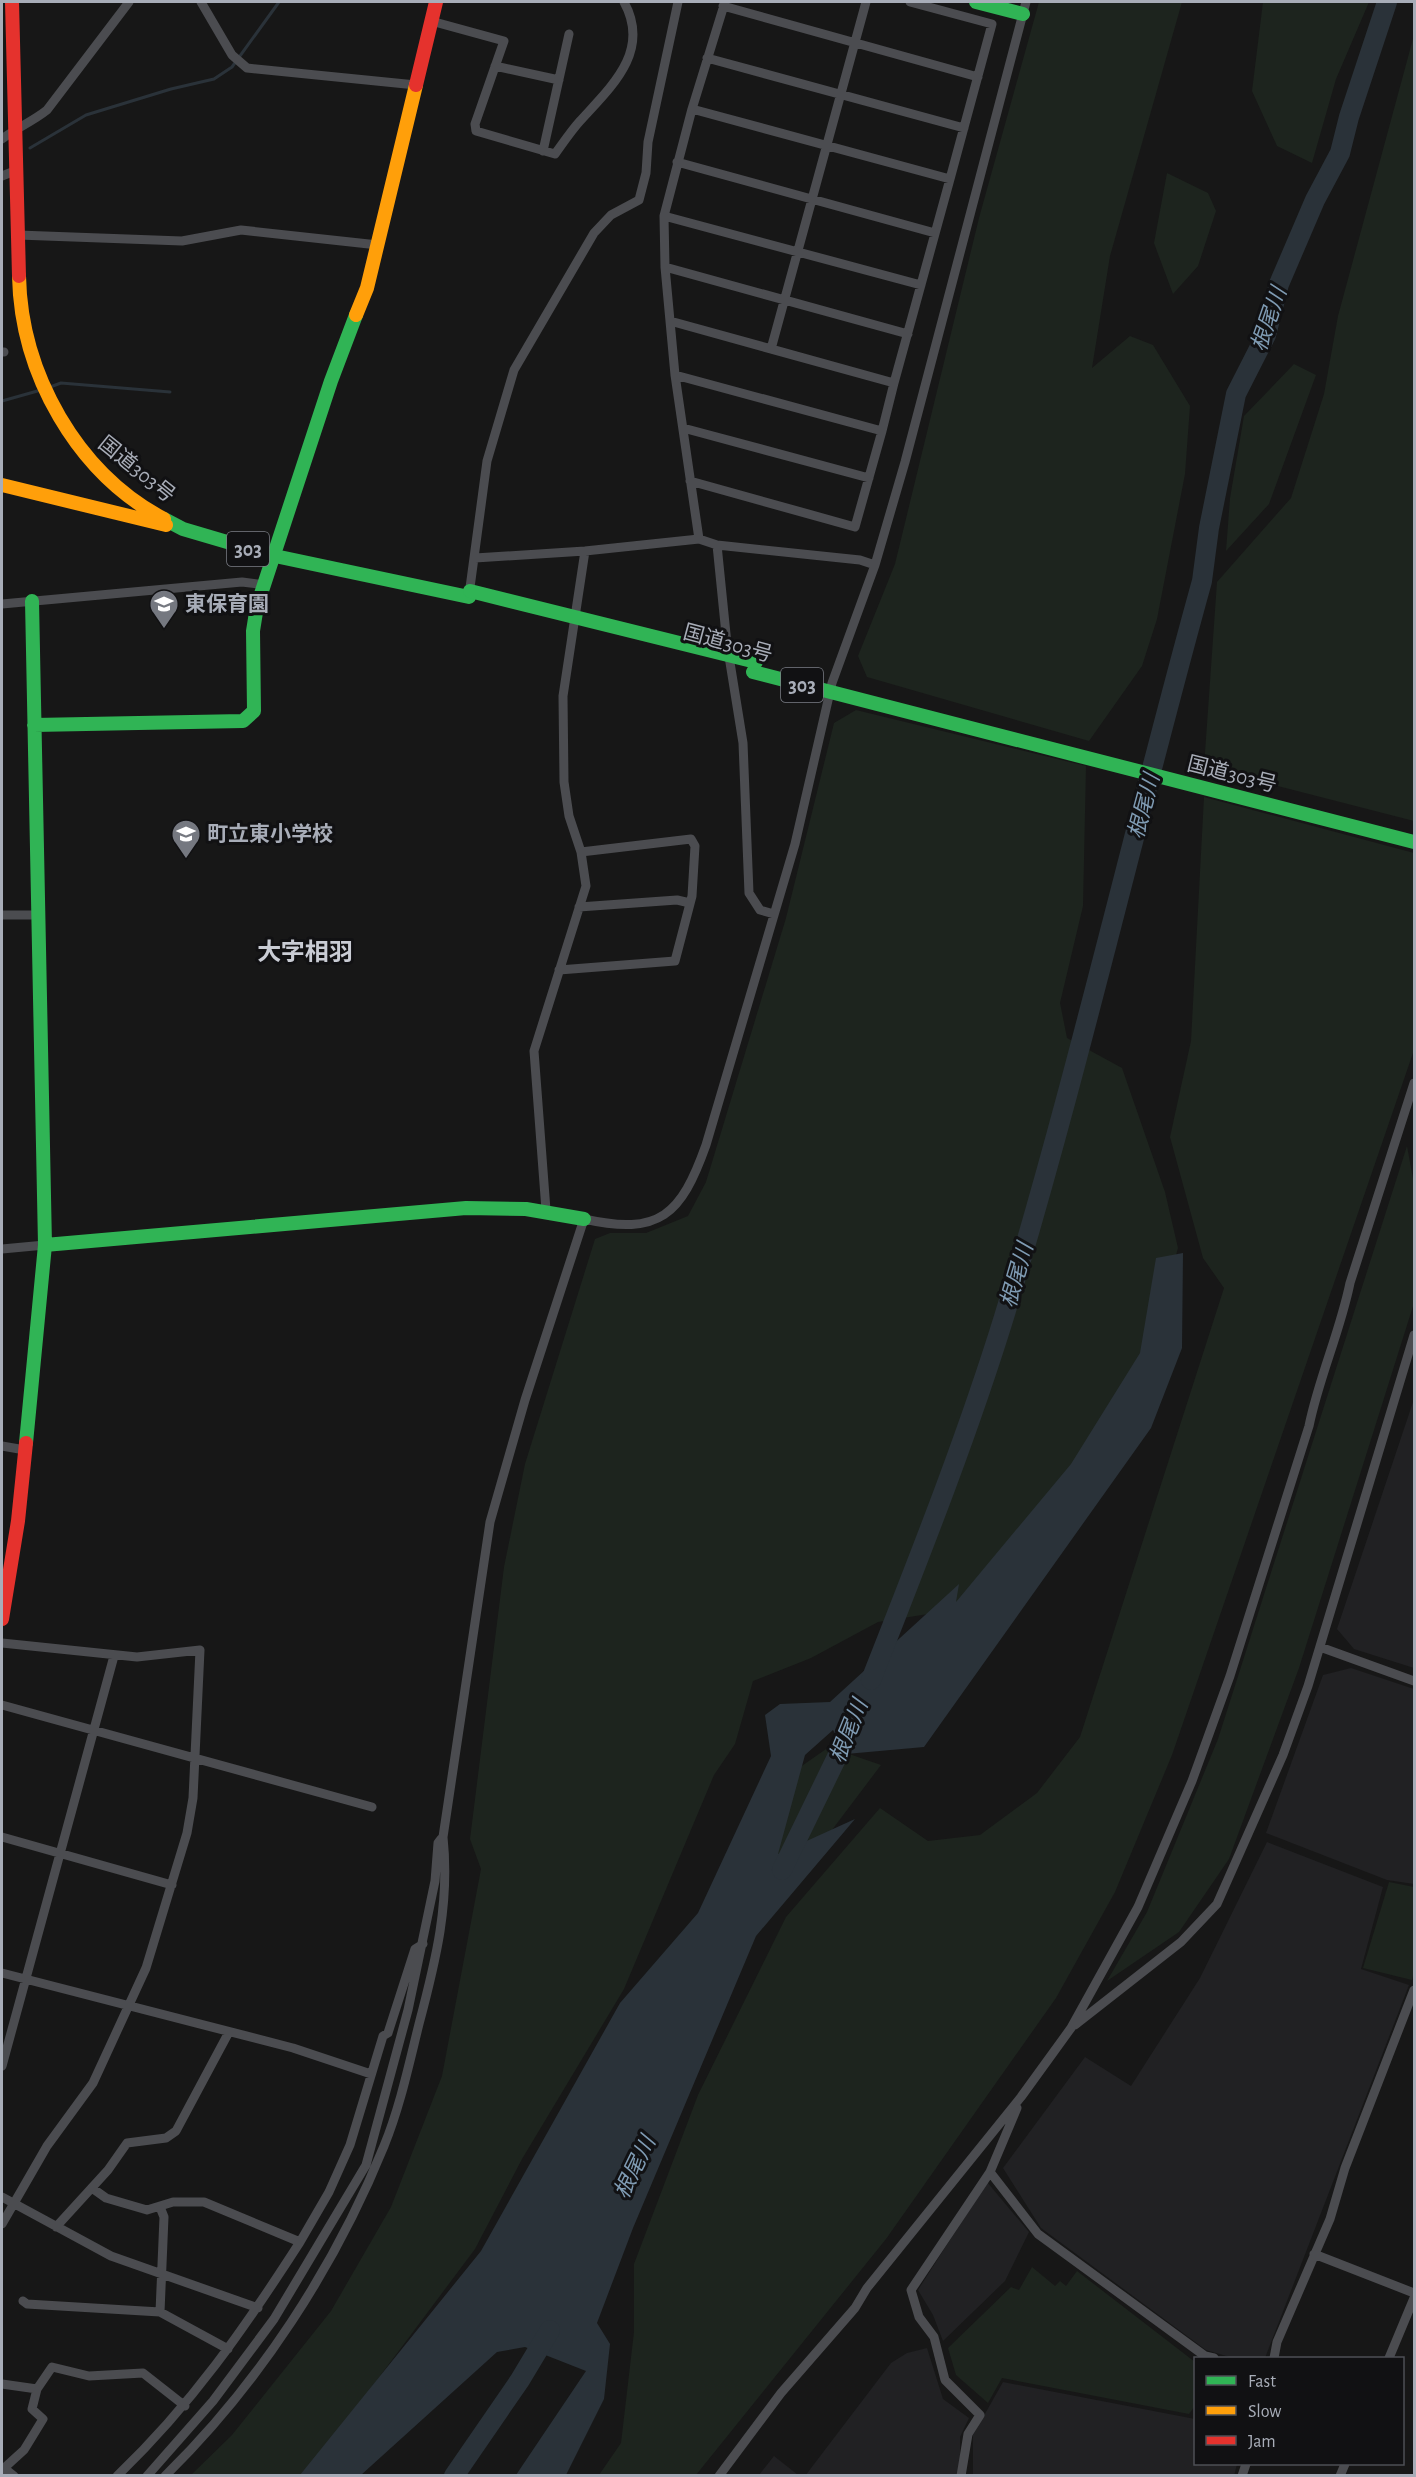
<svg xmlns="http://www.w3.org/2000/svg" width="1416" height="2477" font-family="'Alegreya Sans','Noto Sans JP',sans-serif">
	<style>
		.built { fill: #212123 }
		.green { fill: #1d241e }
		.water { fill: #2a3239 }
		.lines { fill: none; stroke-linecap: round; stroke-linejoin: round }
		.stream { stroke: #2a3239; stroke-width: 3 }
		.river { stroke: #2a3239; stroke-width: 20 }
		.street { stroke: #4b4c50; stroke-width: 9 }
		.fast { stroke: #30b455; stroke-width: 14 }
		.slow { stroke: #ff9f0a; stroke-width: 14 }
		.jam { stroke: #e5322d; stroke-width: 14 }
		.fast-bridge { stroke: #30b455; stroke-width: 14 }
		.labels { text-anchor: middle; stroke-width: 6; stroke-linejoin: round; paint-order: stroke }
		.shield { fill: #111113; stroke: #7b7e86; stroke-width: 1.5 }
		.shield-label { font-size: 20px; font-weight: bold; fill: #a8adb8 }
		.street-label { font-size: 21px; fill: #a8adb8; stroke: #111113 }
		.poi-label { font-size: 21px; font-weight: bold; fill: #a8adb8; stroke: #111113; text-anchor: start }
		.water-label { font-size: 22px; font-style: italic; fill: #7f9bb3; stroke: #111113 }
		.quarter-label { font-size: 24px; font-weight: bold; fill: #c9ccd4; stroke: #111113 }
	</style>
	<rect width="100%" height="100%" fill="#171717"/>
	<!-- built -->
	<path class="built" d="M1414,1399V1668L1354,1649L1337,1629Z
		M1351,1668L1414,1689V1884L1387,1880L1266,1833L1323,1675Z
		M1267,1842L1383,1887L1361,1969L1409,1985L1265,2358H1233L1206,2350L1041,2228L1003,2168L1085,2057L1131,2086L1200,1978Z
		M987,2182L1029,2232L1005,2281L943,2341L933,2315L918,2290Z
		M927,2348L943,2399L969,2418L960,2437V2475L805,2476L891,2363L907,2353Z
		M1003,2382L1195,2419L1196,2464H1237L1234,2476H973V2435Z
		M774,2456L798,2475H759Z"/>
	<!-- green -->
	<path class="green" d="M1039,2H1182L1110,256L1092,368L1130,336L1153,345L1190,406L1185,474L1157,619L1142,666L1089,741L867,677L858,656L895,564L979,218Z
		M1263,2H1369L1336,79L1312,163L1277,146L1252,91Z
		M1414,35V821L1204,767L1217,582L1291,498L1324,394L1338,316Z
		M1167,173L1208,193L1216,211L1198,266L1173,294L1154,243Z
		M1294,364L1316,375L1269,504L1226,551L1230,498L1244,416Z
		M856,710L1086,766L1083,906L1060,1003L1067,1038L1122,1068L1165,1192L1178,1248L1141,1379L978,1606L878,1622L811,1658L753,1681L735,1744L714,1775L624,1989L522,2159L475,2249L306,2475L190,2476L232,2435L331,2311L391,2207L442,2076L481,1869L470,1839L504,1567L525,1464L595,1239L610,1233H646L688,1216L706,1182L786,918L834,723Z
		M1204,797L1414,853V1050L1172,1755L1115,1892L1056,1998L886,2239L696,2475H599L621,2443L634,2332V2264L698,2095L786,1917L880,1808L928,1841L980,1835L1037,1793L1080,1737L1224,1288L1203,1258L1170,1137L1191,1041Z
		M1407,1146L1414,1184V1303L1299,1668L1229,1859L1179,1932L1107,1981L1147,1912L1218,1739Z
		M829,1747L881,1765L795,1879L734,1903L760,1795Z
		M1389,1882L1414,1887V1971L1412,1980L1363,1968Z
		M1032,2267L1055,2286L1060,2281L1066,2286L1077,2271L1195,2362V2406L1189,2414L1002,2378L988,2403L956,2375L948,2348L1011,2287L1019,2290Z"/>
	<!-- water -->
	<path class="water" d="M1183,1253L1182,1348L1151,1428L924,1747L846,1754L833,1730L805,1755L778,1854L855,1819L756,1936L633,2228L597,2323L610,2344L604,2399L566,2475H516L586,2371L525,2347L497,2352L361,2475H300L481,2251L620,2003L698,1913L771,1756L765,1715L780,1704L830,1702L959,1584L956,1602L1071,1464L1140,1353L1156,1258Z"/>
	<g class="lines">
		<!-- stream -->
		<path class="stream" d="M30,148L86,115L171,89L214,79L232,67L279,2
			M50,387L61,383L170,392
			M2,401L41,390"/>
		<!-- river -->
		<path class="river" d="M871,1680C918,1560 966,1440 1004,1317C1078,1074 1134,826 1202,581L1209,528L1236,394L1266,335L1279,284L1315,200L1340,153L1349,117L1387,2
			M782,1870L853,1724
			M454,2476L520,2380L550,2330"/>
		<!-- street -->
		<path class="street" d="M201,2L232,55L247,68L416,85
			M725,2L692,109L664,216L665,267L675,375L699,539L717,545L860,560L875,565
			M723,6L978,77
			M431,21L504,41L475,124L476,131L555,154C563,143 571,131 580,121C612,86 651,51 624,2
			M707,58L964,128
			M495,66L559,80
			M692,109L950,179L992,24L910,2
			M2,139C16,128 32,122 47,110L129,2
			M543,151L569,34
			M677,162L935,233
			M2,176L17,170
			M664,216L921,285
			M18,235L182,241L241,230L378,245
			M665,267L908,334
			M670,321L894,383L882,431
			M771,349L866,2
			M2,352H4
			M675,375L882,431L855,527L690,481
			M894,383L950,179
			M683,428L869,478
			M717,545L727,644L743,743L749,893L760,910L774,914
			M475,558L585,551L699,539
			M469,595L487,461L514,370L594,233L611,215L639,200L646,173L648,142L678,2
			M2,604L242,582L265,585
			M579,907L677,900L690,903
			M2,915H38
			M559,970L675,961L692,896L695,846L691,839L581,852
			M546,1210L534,1051L586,886L581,852L569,816L564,782L563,696L585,551
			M2,1249L45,1245
			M2,1446L25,1450
			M2,1643L137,1657L200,1650L193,1798L187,1833L146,1968L93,2083L47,2146L2,2224
			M1320,1647L1414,1681
			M2,1705L372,1807
			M2,1837L172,1885
			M2,1973L293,2048L371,2074
			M1075,2025L1181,1942L1217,1904L1283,1755L1308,1686L1414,1335
			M2,2066L114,1656
			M990,2172L1038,2234L1205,2356L1214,2358
			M92,2188L106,2198L147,2210L173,2202H204L300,2242C244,2329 192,2404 117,2476
			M2,2197L111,2256L258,2308
			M160,2207L164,2217L160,2312
			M56,2227L108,2170L127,2143L166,2138L176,2131L229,2032
			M300,2242L329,2192L350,2145L383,2036L388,2033L415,1949L423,1944
			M1314,2254L1414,2293
			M23,2301L27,2304L160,2312L228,2349
			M1274,2358L1277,2342L1330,2219L1345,2168L1414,1990
			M1389,2358L1414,2298
			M2,2384L37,2389L52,2367L89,2376L143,2373L185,2406
			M4,2468L14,2476
			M2,2470L24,2450L43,2419L32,2409L37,2389
			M147,2476L213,2401L274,2319L366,2165L408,2010L435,1881L438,1843L441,1839
			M165,2476C259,2384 335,2267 384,2146C400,2107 409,2064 419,2024C436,1960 450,1903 443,1837L490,1522L525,1400L584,1219C660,1236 681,1215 706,1145L795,844L832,683L875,565L905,462L1026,2
			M719,2476L781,2393L855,2308L867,2288L1021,2097L1071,2028L1138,1907L1192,1781L1230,1676L1309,1426C1319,1377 1340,1332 1350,1283L1414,1083
			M961,2476L968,2434L980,2415L945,2380L934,2337L919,2317L911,2290L990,2172L1017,2108
			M1242,2476L1246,2464
			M1340,2476L1345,2464"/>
		<!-- fast -->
		<path class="fast" d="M976,2L1023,14
			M164,519L183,529L275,556L469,597
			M753,672L1414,842
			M34,725L243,721L254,711L253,631L257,606L331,381L356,315
			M45,1245L466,1208L526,1209L584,1219
			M26,1443L45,1245L32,601"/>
		<!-- slow -->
		<path class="slow" d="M19,276C21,374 77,473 164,519
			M356,315L367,288L416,85
			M2,485L166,525"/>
		<!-- jam -->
		<path class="jam" d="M12,2L19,276
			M416,85L436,2
			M2,1619L18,1521L26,1443"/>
		<!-- fast-bridge -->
		<path class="fast-bridge" d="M470,591L756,662"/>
	</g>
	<!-- icons -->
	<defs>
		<g id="school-pin" transform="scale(1.5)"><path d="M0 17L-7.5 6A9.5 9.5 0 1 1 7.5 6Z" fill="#757880" stroke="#111113"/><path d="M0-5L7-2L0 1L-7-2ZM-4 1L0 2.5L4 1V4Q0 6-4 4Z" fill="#fff"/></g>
	</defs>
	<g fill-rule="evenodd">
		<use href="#school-pin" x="164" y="604"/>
		<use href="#school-pin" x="186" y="834"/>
	</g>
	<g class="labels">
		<!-- shield labels -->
		<g class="shield">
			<rect x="227" y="532" width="42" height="34" rx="4.5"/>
			<rect x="781" y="668" width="42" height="34" rx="4.5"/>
		</g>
		<g class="shield-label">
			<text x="248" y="556">303</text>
			<text x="802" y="692">303</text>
		</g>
		<!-- street labels -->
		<g class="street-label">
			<text transform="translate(137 469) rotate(39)" y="7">国道303号</text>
			<text transform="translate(728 643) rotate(15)" y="7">国道303号</text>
			<text transform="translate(1232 774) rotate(14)" y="7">国道303号</text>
		</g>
		<!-- poi labels -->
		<g class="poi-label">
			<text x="185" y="611">東保育園</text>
			<text x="207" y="841">町立東小学校</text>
		</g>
		<!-- water labels -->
		<g class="water-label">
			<text transform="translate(1268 319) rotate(-71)" y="8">根尾川</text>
			<text transform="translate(1143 806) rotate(-75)" y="8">根尾川</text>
			<text transform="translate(1016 1275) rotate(-74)" y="8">根尾川</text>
			<text transform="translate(848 1731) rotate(-68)" y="8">根尾川</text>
			<text transform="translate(634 2167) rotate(-64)" y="8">根尾川</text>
		</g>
		<!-- quarter labels -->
		<g class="quarter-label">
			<text x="305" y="960">大字相羽</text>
		</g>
	</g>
	<!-- border -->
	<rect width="1416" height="2477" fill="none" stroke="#a8adb8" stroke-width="6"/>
	<!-- legend -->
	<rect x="1194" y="2357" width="210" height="108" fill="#111113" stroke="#4d4f55" stroke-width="1.5"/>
	<rect x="1206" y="2376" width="30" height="9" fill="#30b455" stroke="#4d4f55" stroke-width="1.5"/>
	<text x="1248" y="2387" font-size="18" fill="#a8adb8">Fast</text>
	<rect x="1206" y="2406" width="30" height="9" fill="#ff9f0a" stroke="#4d4f55" stroke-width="1.5"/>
	<text x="1248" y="2417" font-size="18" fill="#a8adb8">Slow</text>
	<rect x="1206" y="2436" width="30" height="9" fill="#e5322d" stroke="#4d4f55" stroke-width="1.5"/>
	<text x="1248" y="2447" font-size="18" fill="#a8adb8">Jam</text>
</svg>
